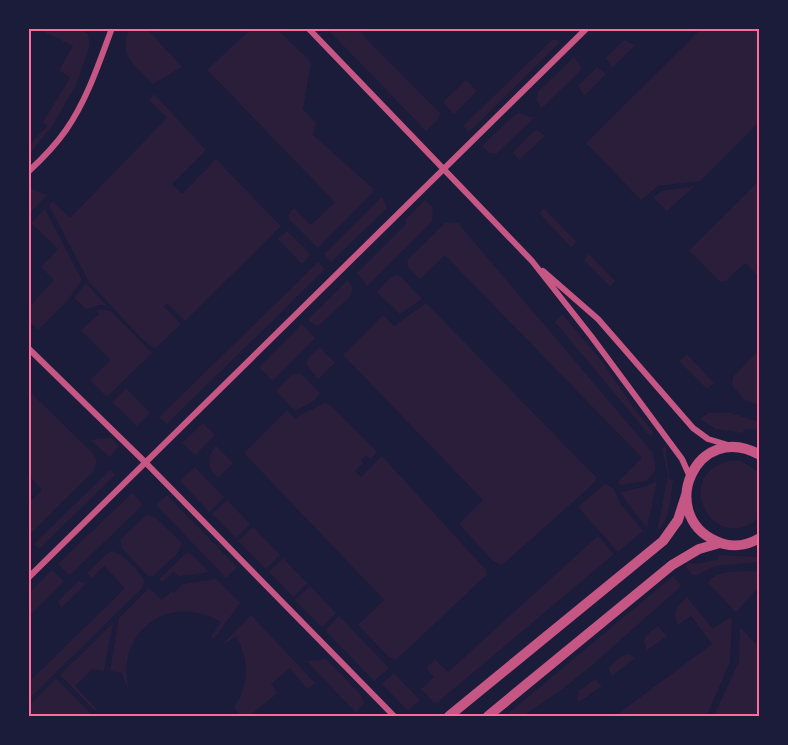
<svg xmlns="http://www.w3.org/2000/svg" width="788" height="745" font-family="'Varela Round',sans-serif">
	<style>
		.green { fill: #2a1e3b }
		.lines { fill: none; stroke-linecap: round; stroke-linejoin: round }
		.minor { stroke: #c65784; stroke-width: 6 }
		.tertiary { stroke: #c65784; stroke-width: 10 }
		.neatline { fill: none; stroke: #ff6b9d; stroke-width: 2 }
	</style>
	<rect width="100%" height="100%" fill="#1b1b3a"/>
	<!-- green -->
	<path class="green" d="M702,28L759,29V122L700,181L658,186L641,200L586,143Z
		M38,29H81L88,34L90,45L76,85L54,123L29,155V145L47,126L43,122L70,78L59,70L73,46Z
		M129,29H147L182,67L153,84C135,65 118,57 129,29Z
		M251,29H277L311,62L303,109L316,123L313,135L375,190L318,248L289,219L288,215L294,208L311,225L335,202L207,70Z
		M327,29H357L440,113L439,119L426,131Z
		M555,39L560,42L469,132L463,126L552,40Z
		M624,40L635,45L612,68L606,58Z
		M574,57L582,69L541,109L537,100L538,92Z
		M597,67L606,74L584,96L578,86Z
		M466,80L477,91L454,114L443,102Z
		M154,94L206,150L172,184L182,194L216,159L281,226L185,321L167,303L164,307L181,324L156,348L150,346L140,337L89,282L49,206L52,201L70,218L167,118L149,100Z
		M519,113L534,118L496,154L488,153L482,146L510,119Z
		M537,130L545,136L519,160L514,154V151L533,132Z
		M759,181V277L745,263L726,281H719L689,250Z
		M695,186L667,211L653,197L662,191Z
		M29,188L47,195L29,214L28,188Z
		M382,197L387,208L331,262L324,254Z
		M425,200L433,208L432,222L367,286L357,273L407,223L405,220Z
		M544,208L577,242L571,247L539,213Z
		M45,209L82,280L68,300L38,330L29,321V307L54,280L41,267L58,249L31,223Z
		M446,222L458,223L653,453L656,470L646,481L621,485L618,482L642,458L445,255L420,279L408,267L407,260Z
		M287,231L311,255L302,264L278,239Z
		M589,254L615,281L610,287L584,260Z
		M318,262L325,269L167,424L159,417Z
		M396,275L400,276L422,299L400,314L377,292L390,278Z
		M348,280L353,289L350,297L318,326L313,324L308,319Z
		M85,284L88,285L107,306L101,305L86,309L74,298Z
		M426,303L597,478L592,485L502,565L493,561L459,524L483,500L343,355L383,315L394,326Z
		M96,310H106L112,312L152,353L107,397L90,380L111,360L81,330L99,314Z
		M562,314L601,360L636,411L654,433L650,436L555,322Z
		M302,324L315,338L272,381L259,367Z
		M320,347L335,363L318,379L306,364L308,358Z
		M759,350V405L744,400L732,385L733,377Z
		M687,354L714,383L707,389L679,361Z
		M299,373L304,376L320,393L315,400L295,411L276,391L291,375Z
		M126,388L150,413L137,426L112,402Z
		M28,390L94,454L97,461L93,472L29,535V503L42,490L29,476Z
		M325,403L330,405L377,452L370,459L366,455L361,460L363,463L355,471L361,477L382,456L486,570V576L482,579L396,660L389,657L358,625L384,600L244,453L287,410L296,419L300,415Z
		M708,413H731L759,422V430L744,429L743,433L716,429L700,419Z
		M203,423L215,435L195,455L182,443Z
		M112,438L119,446L110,457L90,440Z
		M664,445L667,449C664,457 670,469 669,479L673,480C670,500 671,517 657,532L668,475L662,450Z
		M216,446L233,463L218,478C207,467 206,458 216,446Z
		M728,461H741L759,472V517C717,558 669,478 728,461Z
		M195,467L224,497L209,512L180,481Z
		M110,470L115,475L39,549L34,544Z
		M657,481L647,528L625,500L621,492L647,486Z
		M605,484L614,489L620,503L643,531L618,552L578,507Z
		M132,493L143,505L70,575L58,564Z
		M167,495L237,567L226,578L156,505Z
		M227,500L250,524L236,538L212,514Z
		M149,515L156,518L182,543L177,554L153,576H148L121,547V539L145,516Z
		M253,527L280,555L266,569L238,541Z
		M598,536L614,554L438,702H433L421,689L434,677L426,668L435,659L448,672Z
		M112,551C123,553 139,571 144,581L143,587L29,699V682L125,588L104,566L92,578L87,573L107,554Z
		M186,553L191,554L209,572L179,576L173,572L163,582L159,579Z
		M719,555L759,557V562L715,566L697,575H693L685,566L689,563C697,566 709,560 718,560Z
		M283,558L307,583L293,597L269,572Z
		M52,570L64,581L29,616V593Z
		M759,571V587L736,612L708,583C715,568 745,572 759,571Z
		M673,576L681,585L679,588L590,667L564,688L523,716H505Z
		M216,579L240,603L214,639L211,637L221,622C168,591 114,632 129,692L122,673L110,671L119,618L149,588L162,600L172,591L174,593L183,584Z
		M79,581L86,584L61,608L58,601Z
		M310,586L336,613L322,627L295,600Z
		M687,597L713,629L730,617L732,619L730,662L707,715L706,716H615L712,644L691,616L678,625C672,610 677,607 687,597Z
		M251,615L315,683L307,689L290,668L271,684L278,693L249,716H241L234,708C249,684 250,661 236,636L221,646Z
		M339,616L389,668L374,681L325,630Z
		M113,623L104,671L92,669L75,686L97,709L95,711L60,675Z
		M658,626L667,636L647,650C640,638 648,633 658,626Z
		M740,627L759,647V716H714L739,661Z
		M630,654L635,658L612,676L609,669L610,666L623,655Z
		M326,659L361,695L364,703L356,713L307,661Z
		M394,673L420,700L408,711L382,684Z
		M56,679L92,715L90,716H29V706Z
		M595,679L602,686L579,702L577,698L579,691Z"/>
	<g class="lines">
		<!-- minor -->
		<path class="minor" d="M308,28L532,261L591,336L682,459L690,477
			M28,172C42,159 55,146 66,130C87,100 99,63 112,28
			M543,271L598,319L693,428L708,439L728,445
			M28,348L146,463L394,716
			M28,578L587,28"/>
		<!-- tertiary -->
		<path class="tertiary" d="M760,455C696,419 656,514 716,541C730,548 746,546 760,538
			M449,716L663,541L678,520L686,495
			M488,716L672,565L699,549L720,543"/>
	</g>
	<!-- border -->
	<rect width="788" height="745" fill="none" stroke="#1b1b3a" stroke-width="60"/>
	<rect x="30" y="30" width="728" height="685" class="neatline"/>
</svg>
